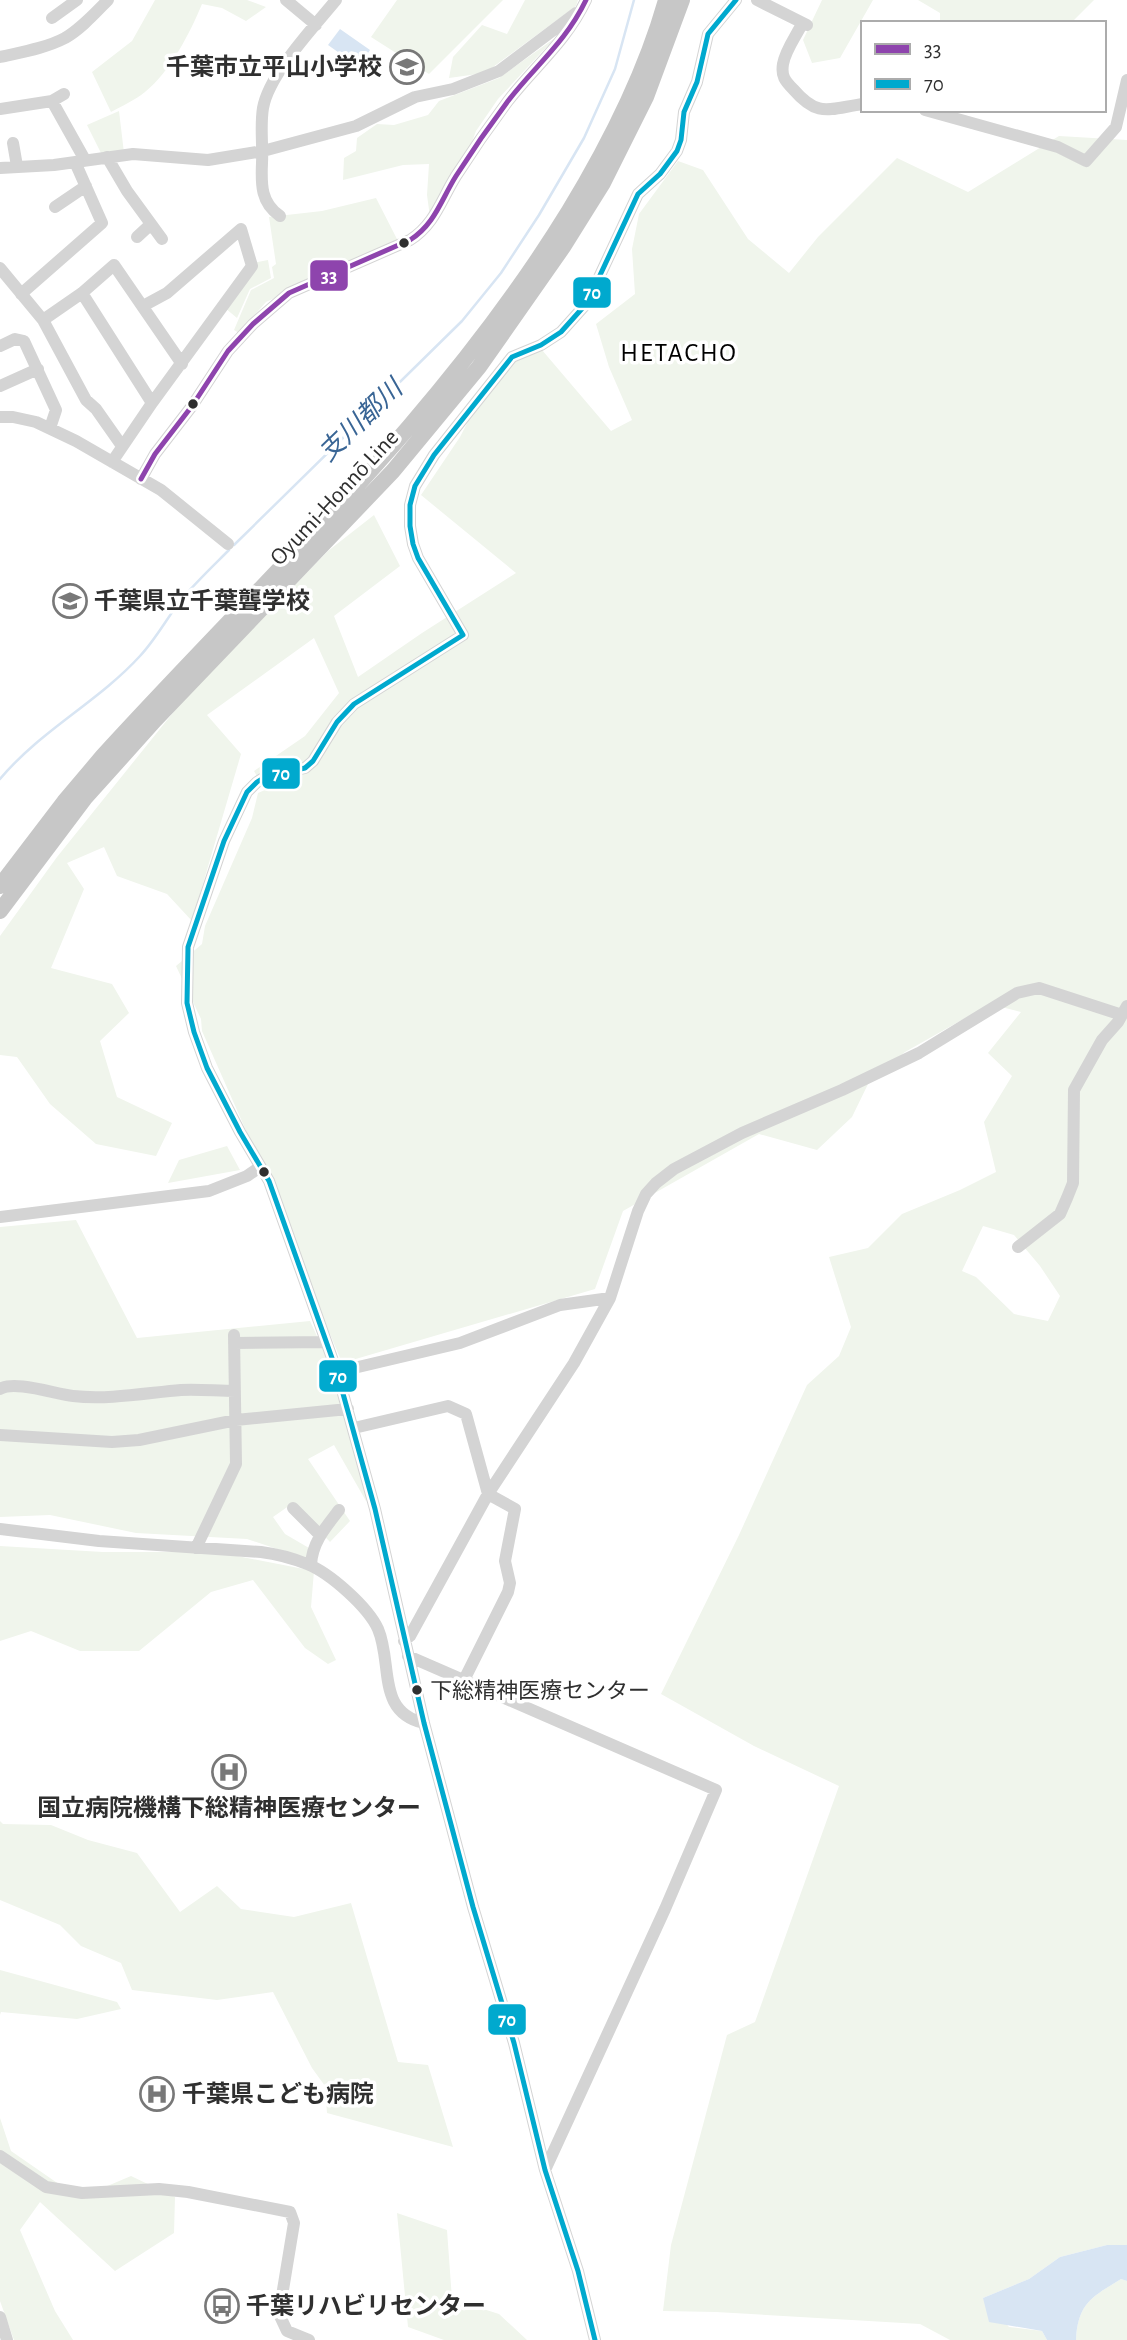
<svg xmlns="http://www.w3.org/2000/svg" width="1127" height="2340" font-family="'Alegreya Sans','Noto Sans JP',sans-serif">
	<style>
		.green { fill: #f0f5ec; fill-rule: evenodd }
		.water { fill: #d8e5f3 }
		.lines { fill: none; stroke-linecap: round; stroke-linejoin: round }
		.stream { stroke: #d8e5f3; stroke-width: 2.5 }
		.minor { stroke: #d4d4d4; stroke-width: 12 }
		.major { stroke: #c7c7c7; stroke-width: 16 }
		.bus-1-casing { stroke: #fff; stroke-width: 10 }
		.bus-2-casing { stroke: #fff; stroke-width: 10 }
		.bus-1 { stroke: #8e44ad; stroke-width: 5 }
		.bus-2 { stroke: #00a9ce; stroke-width: 5 }
		.bus-dot { fill: #2f2f2f; stroke: #fff; stroke-width: 2.5 }
		.labels { text-anchor: middle; stroke-width: 7; stroke-linejoin: round; paint-order: stroke }
		.bus-label { font-size: 22px; fill: #2f2f2f; stroke: #fff; text-anchor: start }
		.poi-label { font-size: 24px; font-weight: bold; fill: #2f2f2f; stroke: #fff; text-anchor: start }
		.street-label { font-size: 24px; fill: #2f2f2f; stroke: #fff }
		.neighbourhood-label { font-size: 26px; letter-spacing: 2px; fill: #000; stroke: #fff }
		.water-label { font-size: 26px; font-style: italic; fill: #396595; stroke: #fff }
		.line-badge { stroke: #fff; stroke-width: 2.5 }
		.badge-label { font-size: 19px; text-anchor: middle; font-weight: bold; fill: #fff }
	</style>
	<rect width="100%" height="100%" fill="#fff"/>
	<!-- green -->
	<path class="green" d="M155,0H247L266,7L246,21L222,8L202,4C190,33 170,72 145,92C135,100 122,106 111,112L92,72L132,41Z
		M397,0H503L429,74L371,37Z
		M525,0H578L576,6L485,73L449,78L453,57L482,25L507,34Z
		M822,0H873L840,58L812,63L803,40Z
		M918,0H1094L1071,23H940V13Z
		M555,38L498,99L476,131L459,177L430,217L427,195L429,164L403,165L343,180L344,158L356,151L357,138L377,124L394,125L428,115L439,101L499,78Z
		M119,111L124,153L102,155L87,125Z
		M1059,136L1127,140V2245H1107L1060,2257L1029,2279L983,2298L1009,2327L1042,2331L1047,2340H950L920,2324L716,2312L663,2311L671,2245L727,2035L755,2022L839,1786L754,1746L661,1694L739,1535L807,1385L839,1356L851,1327L829,1257L868,1248L902,1214L960,1190L996,1172L984,1122L1012,1076L988,1053L1021,1012L990,1004L905,1052L869,1082L852,1117L817,1150L759,1134L623,1211L595,1289L342,1363L244,1126L202,1031L201,1019L176,966L202,944L205,926L252,818L258,793L265,790L254,771L305,736L339,693L314,638L207,715L241,754L192,921L167,894L117,876L104,847L67,863L84,889L51,968L112,984L129,1013L100,1041L117,1097L172,1123L156,1156L96,1144L50,1104L17,1057L0,1055V936L57,857L184,699L328,551L374,515L400,566L334,616L358,677L422,633L516,573L421,495L460,437L496,367L542,350L611,431L632,420L609,367L596,324L635,294L632,249L639,214L678,161L703,170L748,239L789,273L818,237L897,158L968,192ZM983,1226L1014,1235L1040,1266L1060,1296L1048,1321L1014,1314L976,1277L962,1271Z
		M376,198L398,241L266,302L239,333L234,330L251,290L274,278L272,267L276,264L269,217L322,211Z
		M268,260L271,278L250,289L237,318L225,308L253,263Z
		M227,1146L240,1170L168,1183L179,1160Z
		M76,1220L137,1338L310,1321L329,1362L372,1492L366,1501L334,1445L308,1459L350,1521L330,1542L293,1503L273,1517L285,1534L309,1548L307,1559L247,1539L136,1533L50,1515L0,1517V1227Z
		M0,1546L103,1552H217L314,1571L311,1607L336,1660L328,1664L305,1648L253,1580L211,1592L139,1651H80L31,1631L0,1641Z
		M0,1821L3,1824L51,1825L88,1840L137,1853L180,1912L217,1886L241,1909L294,1917L351,1903L398,2062L428,2065L453,2147L327,2113L325,2086L312,2068L273,1992L217,2000L132,1990L121,1963L81,1946L60,1925L0,1900Z
		M0,1970L117,2002L121,2009L77,2019L1,2012L0,2015Z
		M0,2118L11,2151L79,2198L131,2176L175,2197L174,2233L115,2271L40,2202L20,2230L55,2311L73,2340H14L0,2301Z
		M397,2213L447,2230L452,2299L499,2314L527,2340H444L408,2327Z
		M1121,2279L1127,2281V2340H1076C1078,2303 1092,2297 1121,2279Z"/>
	<!-- water -->
	<path class="water" d="M340,29L370,50L359,67L328,45Z
		M1107,2245H1127V2281L1121,2279C1092,2297 1078,2303 1076,2340H1047L1042,2331L989,2322L983,2298L1029,2279L1060,2257Z"/>
	<g class="lines">
		<!-- stream -->
		<path class="stream" d="M234,545L462,321L501,273L539,215L584,138L615,69L634,0
			M0,779C41,730 98,702 140,656C156,639 167,618 181,600C196,582 213,566 229,550"/>
		<!-- minor -->
		<path class="minor" d="M286,0L316,25
			M757,0L807,25
			M52,18L77,0
			M802,24C796,36 785,51 783,64C781,76 785,81 793,89C818,118 828,109 863,104
			M0,57C22,52 46,48 65,38C82,28 95,13 108,0
			M52,101L85,160
			M0,109L52,101L64,94
			M925,110L1058,147L1086,161L1116,127L1127,80
			M13,143L17,166
			M107,157L127,191L162,239
			M0,168L54,165L133,154L208,160L263,151L356,126L415,97L453,89L499,71L576,13
			M55,207L86,186
			M280,216C261,203 261,185 262,163C263,145 260,126 263,108C269,74 314,27 336,0
			M137,237L150,225
			M0,268L43,320L86,400L96,409L122,446
			M82,293L152,403
			M21,294L102,223L75,162
			M43,320L82,293L114,265L182,364
			M0,346L15,339L24,341L56,410L50,428
			M0,386L38,369
			M0,417H13L36,422L76,441L161,490L228,544
			M112,462L152,403L252,266L241,229L167,293L143,306
			M141,479L155,454L192,406L228,351L253,324L289,293L410,240C435,224 441,200 456,176C472,151 490,125 508,101C535,66 566,42 586,0
			M0,1217L209,1191L247,1176L260,1167
			M1018,1247L1060,1214L1067,1198L1073,1183L1074,1090L1102,1040L1118,1022L1127,1006
			M234,1343L326,1342
			M337,1372L460,1343L560,1305L610,1298
			M0,1389C14,1380 55,1394 73,1396C108,1400 146,1393 181,1390C199,1389 217,1391 235,1391
			M354,1428L448,1406L466,1414L488,1494L515,1509L505,1561L510,1583L508,1592L464,1680
			M0,1435L112,1442L139,1440L236,1420L348,1409
			M293,1508L320,1535
			M0,1529L99,1541L261,1552C277,1554 292,1558 307,1564C330,1573 368,1607 378,1629C393,1664 376,1712 424,1723
			M196,1548L236,1464L234,1335
			M311,1565C312,1543 325,1528 339,1510
			M404,1641L410,1636L488,1494L574,1363L610,1298L638,1211L646,1194L656,1183L674,1169L742,1133L842,1090L919,1053L1017,993L1039,988L1122,1015
			M408,1656L716,1790L665,1909L545,2170
			M0,2156L46,2187L82,2193L159,2189L188,2192L290,2212L294,2223L279,2314L287,2331L309,2340
			M0,2317L7,2340
			M595,2340L578,2271L545,2170L514,2043L473,1907L424,1723L375,1509L337,1372L269,1181L240,1132L207,1068L194,1032L187,1003L188,947L224,841L247,792L257,782L265,777L305,768L313,761L337,722L354,704L463,635L418,558L413,544L410,526V505L415,486L434,455L512,357L541,345L561,332L587,303L638,194L660,174L677,151L681,140L684,112L697,82L708,34L736,0"/>
		<!-- major -->
		<path class="major" d="M0,886L64,802L102,757C264,579 442,418 569,211C609,145 645,75 666,0
			M0,911L85,798L155,720L393,471L479,367L563,247L603,183L646,97L682,0"/>
		<!-- bus-1 casing -->
		<g class="bus-1-casing">
			<path id="bus-1" d="M141,479L155,454L192,406L228,351L253,324L289,293L410,240C435,224 441,200 456,176C472,151 490,125 508,101C535,66 566,42 586,0"/>
		</g>
		<!-- bus-2 casing -->
		<g class="bus-2-casing">
			<path id="bus-2" d="M595,2340L578,2271L545,2170L514,2043L473,1907L424,1723L375,1509L337,1372L269,1181L240,1132L207,1068L194,1032L187,1003L188,947L224,841L247,792L257,782L265,777L305,768L313,761L337,722L354,704L463,635L418,558L413,544L410,526V505L415,486L434,455L512,357L541,345L561,332L587,303L638,194L660,174L677,151L681,140L684,112L697,82L708,34L736,0"/>
		</g>
		<!-- bus-1 -->
		<use href="#bus-1" class="bus-1"/>
		<!-- bus-2 -->
		<use href="#bus-2" class="bus-2"/>
	</g>
	<!-- icons -->
	<defs>
		<g id="school-ring" transform="scale(1.75)"><circle r="9.5" fill="#fff" stroke="#787878" stroke-width="1.5"/><path d="M0-5L7-2L0 1L-7-2ZM-4 1L0 2.5L4 1V4Q0 6-4 4Z" fill="#787878"/></g>
		<g id="hospital-ring" transform="scale(1.75)"><circle r="9.5" fill="#fff" stroke="#787878" stroke-width="1.5"/><path d="M-5-5h3v3.5h4V-5h3V5h-3V1.5h-4V5h-3Z" fill="#787878"/></g>
		<g id="bus-ring" transform="scale(1.75)"><circle r="9.5" fill="#fff" stroke="#787878" stroke-width="1.5"/><path d="M-5-6H5V4H4V6H2V4H-2V6H-4V4H-5ZM-3.5-4V0h7V-4ZM-3.5 1.2v1.5H-2V1.2ZM2 1.2v1.5H3.5V1.2Z" fill="#787878"/></g>
	</defs>
	<g fill-rule="evenodd">
		<use href="#school-ring" x="407" y="67"/>
		<use href="#school-ring" x="70" y="601"/>
		<use href="#hospital-ring" x="229" y="1772"/>
		<use href="#hospital-ring" x="157" y="2094"/>
		<use href="#bus-ring" x="222" y="2306"/>
	</g>
	<!-- markers -->
	<g class="bus-dot">
		<circle cx="404" cy="243" r="6"/>
		<circle cx="193" cy="404" r="6"/>
		<circle cx="264" cy="1172" r="6"/>
		<circle cx="417" cy="1690" r="6"/>
	</g>
	<g class="labels">
		<!-- bus labels -->
		<g class="bus-label">
			<text x="430" y="1698">下総精神医療センター</text>
		</g>
		<!-- poi labels -->
		<g class="poi-label">
			<text x="382" y="75" text-anchor="end">千葉市立平山小学校</text>
			<text x="94" y="609">千葉県立千葉聾学校</text>
			<text x="229" y="1816" text-anchor="middle">国立病院機構下総精神医療センター</text>
			<text x="182" y="2102">千葉県こども病院</text>
			<text x="246" y="2314">千葉リハビリセンター</text>
		</g>
		<!-- street labels -->
		<g class="street-label">
			<text transform="translate(334 497) rotate(-47)" y="8">Oyumi-Honnō Line</text>
		</g>
		<!-- neighbourhood labels -->
		<g class="neighbourhood-label">
			<text x="679" y="361">HETACHO</text>
		</g>
		<!-- water labels -->
		<g class="water-label">
			<text transform="translate(360 420) rotate(-44)" y="9">支川都川</text>
		</g>
	</g>
	<g class="line-badge">
		<rect x="309" y="259" width="40" height="33" rx="7" fill="#8e44ad"/>
		<rect x="572" y="276" width="40" height="33" rx="7" fill="#00a9ce"/>
		<rect x="261" y="757" width="40" height="33" rx="7" fill="#00a9ce"/>
		<rect x="318" y="1359" width="40" height="34" rx="7" fill="#00a9ce"/>
		<rect x="487" y="2003" width="40" height="33" rx="7" fill="#00a9ce"/>
	</g>
	<g class="badge-label">
		<text x="329" y="282">33</text>
		<text x="592" y="299">70</text>
		<text x="281" y="780">70</text>
		<text x="338" y="1383">70</text>
		<text x="507" y="2026">70</text>
	</g>
	<!-- legend -->
	<rect x="861" y="21" width="245" height="91" fill="#ffffff" stroke="#acacac" stroke-width="2"/>
	<rect x="875" y="44" width="35" height="10" fill="#8e44ad" stroke="#acacac" stroke-width="2"/>
	<text x="924" y="56" font-size="21" fill="#2f2f2f">33</text>
	<rect x="875" y="79" width="35" height="10" fill="#00a9ce" stroke="#acacac" stroke-width="2"/>
	<text x="924" y="91" font-size="21" fill="#2f2f2f">70</text>
</svg>
